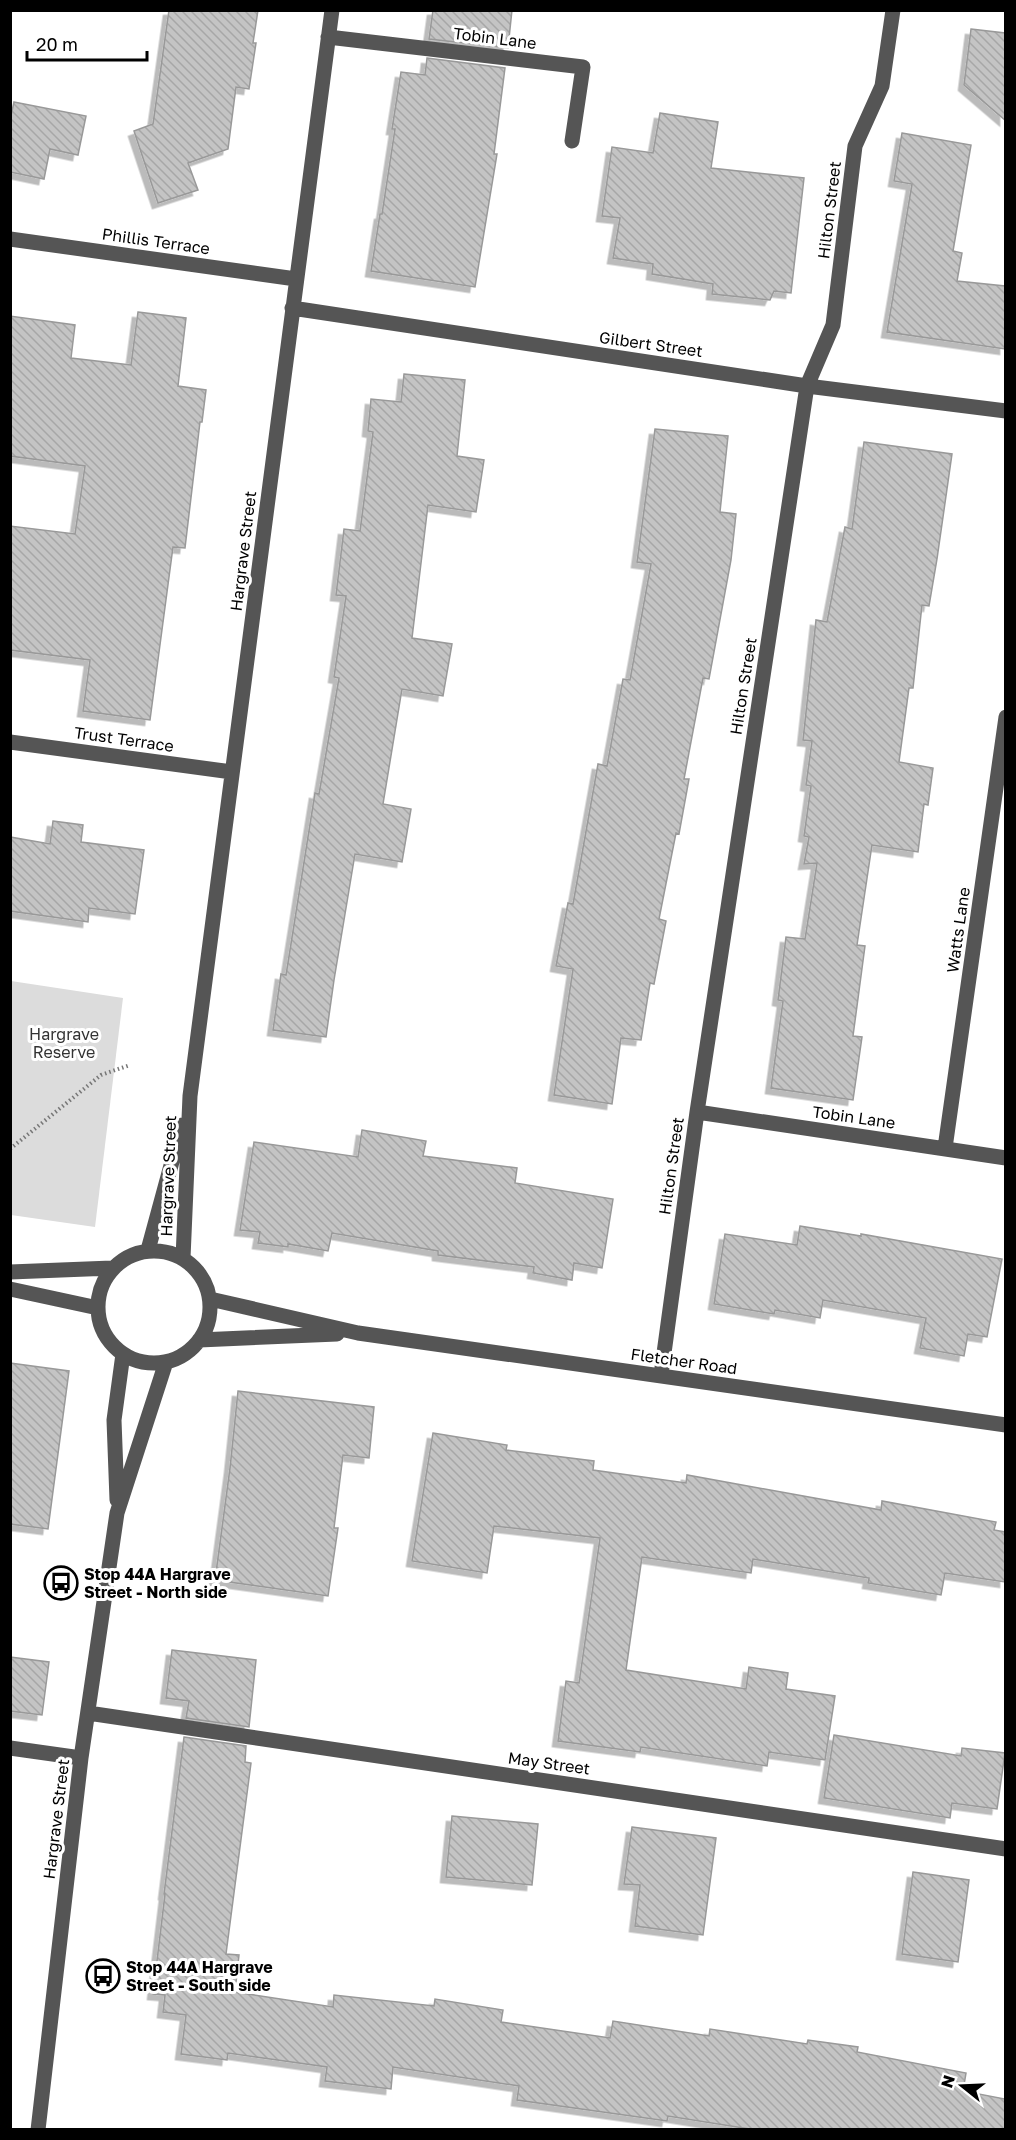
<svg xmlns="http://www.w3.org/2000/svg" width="1016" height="2140" font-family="'Golos Text',sans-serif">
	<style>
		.green { fill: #dcdcdc }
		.building { fill: url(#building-back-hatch); stroke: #999; stroke-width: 1.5; filter: url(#shadow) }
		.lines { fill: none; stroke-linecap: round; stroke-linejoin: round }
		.path { stroke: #777; stroke-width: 4; stroke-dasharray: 1.5 3; stroke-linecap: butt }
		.minor { stroke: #555; stroke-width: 15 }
		.labels { text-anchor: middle; stroke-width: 6; stroke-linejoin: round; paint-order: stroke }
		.street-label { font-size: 16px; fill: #000; stroke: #fff }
		.park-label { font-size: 16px; fill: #333; stroke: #fff }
		.poi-label { font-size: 16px; font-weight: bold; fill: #000; stroke: #fff; text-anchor: start }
	</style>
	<defs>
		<pattern id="building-back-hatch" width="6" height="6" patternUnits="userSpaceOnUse" patternTransform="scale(1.5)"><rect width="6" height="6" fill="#c4c4c4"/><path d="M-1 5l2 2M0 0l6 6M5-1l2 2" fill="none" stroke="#a7a7a7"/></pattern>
		<filter id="shadow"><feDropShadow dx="-5.5" dy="5.5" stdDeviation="0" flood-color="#0004"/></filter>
	</defs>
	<rect width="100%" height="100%" fill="#fff"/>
	<!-- green -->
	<path class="green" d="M11,981L123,998L95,1227L11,1215Z"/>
	<!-- building -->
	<path class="building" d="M169,10H258L253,43H256L249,89L236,87L228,149L188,163L198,190L158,203L134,131L153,124Z
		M433,10H512L508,48L429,39Z
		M971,29L1005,33V120L964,85Z
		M427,58L505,68L494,154H497L475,287L371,271L380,214H382L395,129H392L401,72L425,75Z
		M14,102L86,116L78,155L50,149L44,179L10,172V120Z
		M660,113L718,122L711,168L804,178L791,293L774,291L770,300L712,294L713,284L652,274L653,264L613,258L620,218L602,216L612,147L653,153Z
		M902,133L971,145L953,251L962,253L957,281L1005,286V349L887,332L912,184L894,181Z
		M138,312L186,318L178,386L206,390L202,422H200L185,548L173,547L150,720L83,711L90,660L10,650V526L75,534L85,466L10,456V316L75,325L71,358L131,365Z
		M404,374L465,380L457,456L484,460L476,512L428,505L412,638L452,644L443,696L402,689L383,804L411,809L402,862L355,854L334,980L326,1037L273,1030L281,974L286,975L315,793L319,794L339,678L334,677L346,596L336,595L344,529L360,531L373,432L368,431L371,399L401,402Z
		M655,429L728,436L720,512L736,514L731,560L709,679L703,678L684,779H689L679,834L676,833L659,919L666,921L654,984L650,983L641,1040L621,1038L612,1104L554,1095L573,969L556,966L568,903L573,904L598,764L607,766L623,679L630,680L651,564L637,562Z
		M864,442L952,454L937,559L929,606L922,605L913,688H909L899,762L933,768L928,805L924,804L918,852L872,845L857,945L865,946L853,1036L862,1037L853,1100L771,1088L783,1001L778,1000L786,937L805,939L817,863L804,864L809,837L804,836L811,786L806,785L812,741L803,740L816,620L827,622L845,527L852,529Z
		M53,821L83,825L81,842L144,850L135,914L89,908L88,922L10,911V837L50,844Z
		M362,1130L426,1141L423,1156L517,1168L515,1183L613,1199L602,1268L574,1263L572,1280L533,1273L534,1267L438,1255V1251L332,1233L328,1251L288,1244V1247L258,1243L260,1232L240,1230L254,1142L358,1157Z
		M800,1226L861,1236V1234L1002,1259L987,1337L968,1334L964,1356L920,1348L926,1318L823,1300L820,1318L775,1310L774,1314L714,1304L725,1234L797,1245Z
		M10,1363L69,1371L48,1529L10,1524Z
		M238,1391L374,1407L369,1458L343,1455L334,1528H338L328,1596L215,1580L230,1468Z
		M433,1433L507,1445L506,1450L594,1461L593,1470L686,1483L687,1475L881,1510L882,1501L996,1522L994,1530L1005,1532V1582L945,1573L941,1595L868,1583L869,1578L753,1559L751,1573L642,1557L626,1670L746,1689L749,1667L788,1673L786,1689L835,1696L825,1760L769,1752L767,1766L641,1747L640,1752L558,1741L566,1681L579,1683L600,1538L494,1526L487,1573L412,1561Z
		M172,1650L256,1660L249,1727L186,1718L189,1701L166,1698Z
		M10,1657L49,1662L42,1715L10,1711Z
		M834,1735L961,1756L962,1748L1005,1753L997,1809L952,1803L950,1818L824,1798Z
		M184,1737L246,1746L245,1762L251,1763L226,1954L239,1955L235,1992L333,2007L334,1995L434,2006L435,1999L503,2010L501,2022L610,2038L613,2021L709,2036L710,2029L807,2044L808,2040L858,2047L857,2052L966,2073L963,2091L1005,2099V2130H756L668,2116L667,2121L517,2100L519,2086L393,2067L391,2089L325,2081L327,2067L228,2053L227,2060L181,2054L186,2015L163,2012L165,1995L153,1994L165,1894H164Z
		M452,1816L538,1824L532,1885L446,1877Z
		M632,1827L716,1838L703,1935L635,1926L640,1885L624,1884Z
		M913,1872L969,1880L958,1962L902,1954Z"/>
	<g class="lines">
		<!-- path -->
		<path class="path" d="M10,1149L101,1075L130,1065"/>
		<!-- minor -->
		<path class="minor" d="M328,37L583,67L572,141
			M10,239L296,279
			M292,308L807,386L1006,411
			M10,742L232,772
			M697,1112L1006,1158
			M945,1148L1006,717
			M148,1250L182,1125
			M98 1307a56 56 0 1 1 112 0a56 56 0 1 1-112 0Z
			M183,1258L190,1096L332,10
			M10,1272L112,1268
			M10,1289L98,1308
			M210,1299L358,1333L1006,1425
			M199,1340L337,1334
			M661,1375L697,1112L807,386L833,325L855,146L882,86L893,10
			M117,1500L114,1420L123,1354
			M88,1713L1006,1849
			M10,1748L81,1758
			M38,2130L81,1758L117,1513L166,1362"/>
	</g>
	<!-- icons -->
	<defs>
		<g id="bus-ring" transform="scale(1.725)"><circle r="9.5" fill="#fff" stroke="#000" stroke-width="1.5"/><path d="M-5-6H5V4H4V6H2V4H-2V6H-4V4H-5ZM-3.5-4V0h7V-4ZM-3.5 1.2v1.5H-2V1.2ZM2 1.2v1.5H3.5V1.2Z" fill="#000"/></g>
	</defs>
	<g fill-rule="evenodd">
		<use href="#bus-ring" x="61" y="1583"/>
		<use href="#bus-ring" x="103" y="1976"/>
	</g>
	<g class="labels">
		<!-- street labels -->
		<g class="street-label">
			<text transform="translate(495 38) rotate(7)" y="6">Tobin Lane</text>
			<text transform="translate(829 210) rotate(-83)" y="6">Hilton Street</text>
			<text transform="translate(156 241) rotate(8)" y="6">Phillis Terrace</text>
			<text transform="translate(651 344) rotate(8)" y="6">Gilbert Street</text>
			<text transform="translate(243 551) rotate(-83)" y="6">Hargrave Street</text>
			<text transform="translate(743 686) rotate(-81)" y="6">Hilton Street</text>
			<text transform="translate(124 739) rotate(8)" y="6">Trust Terrace</text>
			<text transform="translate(958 930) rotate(-82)" y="6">Watts Lane</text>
			<text transform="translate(854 1117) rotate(8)" y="6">Tobin Lane</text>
			<text transform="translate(671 1166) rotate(-82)" y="6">Hilton Street</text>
			<text transform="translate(168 1176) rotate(-88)" y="6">Hargrave Street</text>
			<text transform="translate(684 1361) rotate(8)" y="6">Fletcher Road</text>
			<text transform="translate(549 1763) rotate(8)" y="6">May Street</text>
			<text transform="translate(56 1819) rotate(-83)" y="6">Hargrave Street</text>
		</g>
		<!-- park labels -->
		<g class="park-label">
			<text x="64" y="1040">Hargrave<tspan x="64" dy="18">Reserve</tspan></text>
		</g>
		<!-- poi labels -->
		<g class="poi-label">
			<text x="84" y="1580">Stop 44A Hargrave<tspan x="84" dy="18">Street - North side</tspan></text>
			<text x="126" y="1973">Stop 44A Hargrave<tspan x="126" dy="18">Street - South side</tspan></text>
		</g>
	</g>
	<!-- border -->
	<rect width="1016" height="2140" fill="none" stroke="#000000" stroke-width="24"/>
	<!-- north arrow -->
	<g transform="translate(962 2086) rotate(288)" stroke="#ffffff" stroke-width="4.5" paint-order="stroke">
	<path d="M0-4.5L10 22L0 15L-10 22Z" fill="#000000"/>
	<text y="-9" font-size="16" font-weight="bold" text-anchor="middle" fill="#000000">N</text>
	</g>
	<!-- scale -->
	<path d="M27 51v9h120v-9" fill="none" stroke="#000000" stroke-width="3"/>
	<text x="36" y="51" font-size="18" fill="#000000" stroke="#ffffff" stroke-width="4.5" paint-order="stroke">20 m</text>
</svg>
